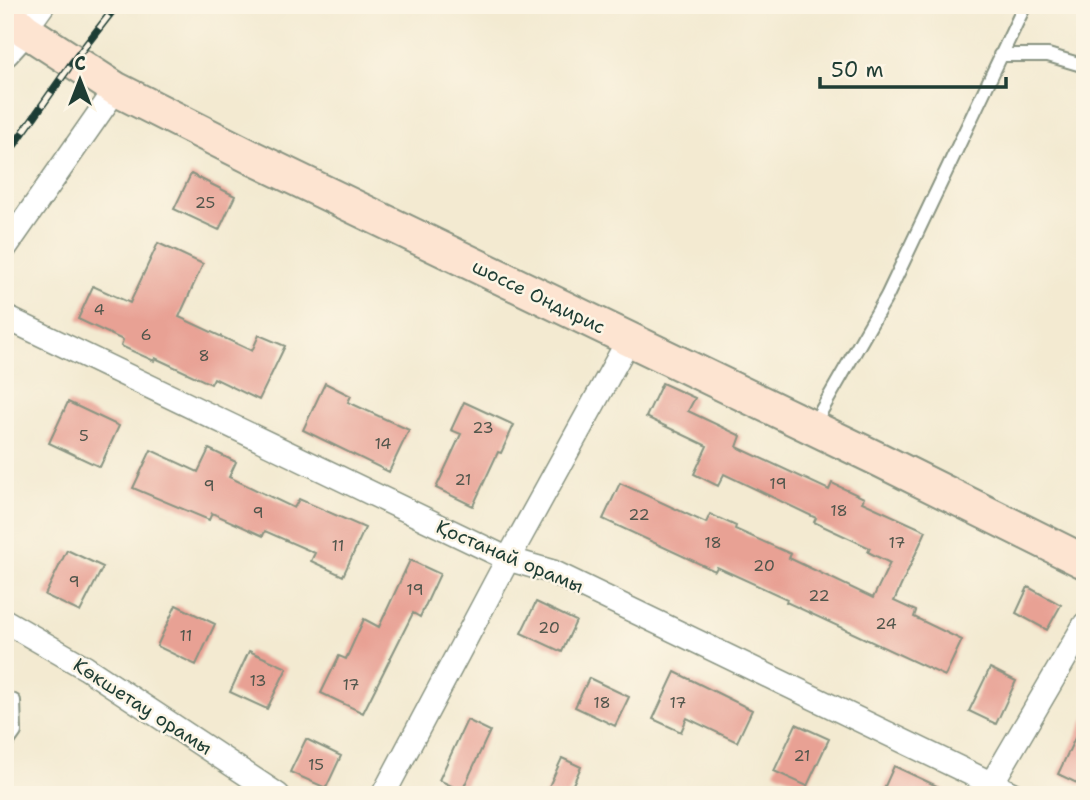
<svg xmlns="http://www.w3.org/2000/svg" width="1090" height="800" font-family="'Shantell Sans',sans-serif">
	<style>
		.building { fill: #e8a194 }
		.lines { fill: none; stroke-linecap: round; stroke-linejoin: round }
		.service-casing { stroke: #899482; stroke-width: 16 }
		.minor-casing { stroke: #899482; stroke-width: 26 }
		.tertiary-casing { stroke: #899482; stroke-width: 32 }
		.secondary-casing { stroke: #899482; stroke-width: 37 }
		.service { stroke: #fff; stroke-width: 12 }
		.minor { stroke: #fff; stroke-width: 23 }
		.tertiary { stroke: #fff; stroke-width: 28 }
		.secondary { stroke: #fde4d1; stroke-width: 33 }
		.rail-casing { stroke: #1f3d34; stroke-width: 8 }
		.rail { stroke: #fcf5e5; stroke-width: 5; stroke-dasharray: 16; stroke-linecap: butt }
		.labels { text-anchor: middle; stroke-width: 5; stroke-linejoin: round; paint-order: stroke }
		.number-label { font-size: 16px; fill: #51564c }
		.street-label { font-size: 19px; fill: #1f3d34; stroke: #fcf5e5 }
	</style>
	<rect width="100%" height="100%" fill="#fcf5e5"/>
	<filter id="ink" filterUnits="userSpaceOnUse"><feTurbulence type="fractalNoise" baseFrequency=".0143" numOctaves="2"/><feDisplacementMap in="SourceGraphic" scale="14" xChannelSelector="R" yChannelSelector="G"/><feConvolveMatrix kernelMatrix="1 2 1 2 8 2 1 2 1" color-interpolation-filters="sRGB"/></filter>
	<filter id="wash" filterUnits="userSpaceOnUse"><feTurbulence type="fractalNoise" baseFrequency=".00686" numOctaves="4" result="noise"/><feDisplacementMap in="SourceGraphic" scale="28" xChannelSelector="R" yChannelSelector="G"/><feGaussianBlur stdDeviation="1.57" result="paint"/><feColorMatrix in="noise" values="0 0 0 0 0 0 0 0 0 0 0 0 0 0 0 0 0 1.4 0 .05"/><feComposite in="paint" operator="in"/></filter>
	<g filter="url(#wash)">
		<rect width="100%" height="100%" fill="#f3ead1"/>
		<g id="blocks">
			<!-- building -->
			<path class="building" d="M191,174L235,196L219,230L174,209Z
				M158,243L203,264L179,317L252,351L259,335L285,346L259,400L214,378L211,384L155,358L154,361L121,346L123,340L78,319L93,286L130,303Z
				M325,383L351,396L348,402L409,430L389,472L303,430Z
				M662,383L695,398L688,411L741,436L737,447L829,490L832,483L864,498L862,502L926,531L894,601L916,611L914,617L962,640L945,676L786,602L787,599L717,567L715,571L603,519L620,483L706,523L710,514L736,526L735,529L791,554L789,558L873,598L890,563L868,552L870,548L814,522L816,518L724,474L718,486L694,474L707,446L646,417Z
				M68,402L119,426L100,467L49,443Z
				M464,402L514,425L501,453L498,452L473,506L436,488L461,434L451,430Z
				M209,449L236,462L229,477L294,508L299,499L365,528L343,576L311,561L315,553L265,531L263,536L212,513L209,520L133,488L151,450L198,472Z
				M67,550L103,567L80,612L45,595Z
				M410,560L440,574L420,617L413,613L363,713L321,693L339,656L346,659L364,619L379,627Z
				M1028,587L1061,605L1047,630L1016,613Z
				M536,602L576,621L562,652L521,633Z
				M176,605L215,624L196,665L157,646Z
				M249,651L287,668L267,709L230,692Z
				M990,668L1016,681L996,724L969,711Z
				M675,672L752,710L737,742L687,718L681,732L653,719Z
				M589,678L629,697L615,726L575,707Z
				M1085,717V787L1058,774Z
				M467,720L490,731L462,791L439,780Z
				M796,724L829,739L807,786L774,771Z
				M306,739L341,756L326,788L290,772Z
				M562,758L581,767L568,795H545Z
				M894,766L956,795H881Z"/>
		</g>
	</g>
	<g filter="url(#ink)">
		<use href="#blocks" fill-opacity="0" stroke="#899482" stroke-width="2"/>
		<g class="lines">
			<!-- service casing -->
			<g class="service-casing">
				<path id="service" d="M1000,55H1048L1085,66
					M812,427L887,296L1025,5
					M5,697L14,701L15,732L5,746"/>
			</g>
			<!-- minor casing -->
			<g class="minor-casing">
				<path id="minor" d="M25,30L43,5
					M5,248L116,89
					M5,317L508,559L553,572L1015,795
					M5,621L86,668L278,795
					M383,795L508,559L629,339
					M985,795L1085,624"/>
			</g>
			<!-- tertiary casing -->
			<g class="tertiary-casing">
				<path id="tertiary" d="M5,52L25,30"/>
			</g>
			<!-- secondary casing -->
			<g class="secondary-casing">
				<path id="secondary" d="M5,12L25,30L116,89L253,158L880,460L1085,562"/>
			</g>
			<!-- service -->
			<use href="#service" class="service"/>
			<!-- minor -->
			<use href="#minor" class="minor"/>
			<!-- tertiary -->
			<use href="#tertiary" class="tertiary"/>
			<!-- secondary -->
			<use href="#secondary" class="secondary"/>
			<!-- rail casing -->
			<g class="rail-casing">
				<path id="rail" d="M5,158L72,63L117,5"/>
			</g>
			<!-- rail -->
			<use href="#rail" class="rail"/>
		</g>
	</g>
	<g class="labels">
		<!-- number labels -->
		<g class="number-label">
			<text x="205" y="208">25</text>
			<text x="99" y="315">4</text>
			<text x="146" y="340">6</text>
			<text x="204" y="361">8</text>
			<text x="483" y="433">23</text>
			<text x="84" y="441">5</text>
			<text x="383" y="449">14</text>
			<text x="463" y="485">21</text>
			<text x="778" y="489">19</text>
			<text x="209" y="491">9</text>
			<text x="839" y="516">18</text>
			<text x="258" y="518">9</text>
			<text x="639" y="520">22</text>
			<text x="713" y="548">18</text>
			<text x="897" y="548">17</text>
			<text x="338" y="551">11</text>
			<text x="764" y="571">20</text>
			<text x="74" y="587">9</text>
			<text x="415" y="595">19</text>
			<text x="819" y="601">22</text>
			<text x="886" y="629">24</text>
			<text x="549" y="633">20</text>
			<text x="186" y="641">11</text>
			<text x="258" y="686">13</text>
			<text x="351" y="690">17</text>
			<text x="602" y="708">18</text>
			<text x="678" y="708">17</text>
			<text x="802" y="761">21</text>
			<text x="316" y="770">15</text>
		</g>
		<!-- street labels -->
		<g class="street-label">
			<text transform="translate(539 296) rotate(26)" y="7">шоссе Ондирис</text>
			<text transform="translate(510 556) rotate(23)" y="7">Қостанай орамы</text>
			<text transform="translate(143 706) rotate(33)" y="7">Көкшетау орамы</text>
		</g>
	</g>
	<!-- margin -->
	<rect width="1090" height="800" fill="none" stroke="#fcf5e5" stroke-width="28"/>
	<!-- north arrow -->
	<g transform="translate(80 80)" stroke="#fcf5e5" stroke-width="5" paint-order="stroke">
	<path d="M0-5L12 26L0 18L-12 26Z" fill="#1f3d34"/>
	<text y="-10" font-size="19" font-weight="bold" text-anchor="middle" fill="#1f3d34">С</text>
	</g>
	<!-- scale -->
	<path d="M820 77v10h186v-10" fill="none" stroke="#1f3d34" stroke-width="3.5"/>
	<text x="831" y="77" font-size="21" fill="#1f3d34" stroke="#fcf5e5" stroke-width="5" paint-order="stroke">50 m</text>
</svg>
